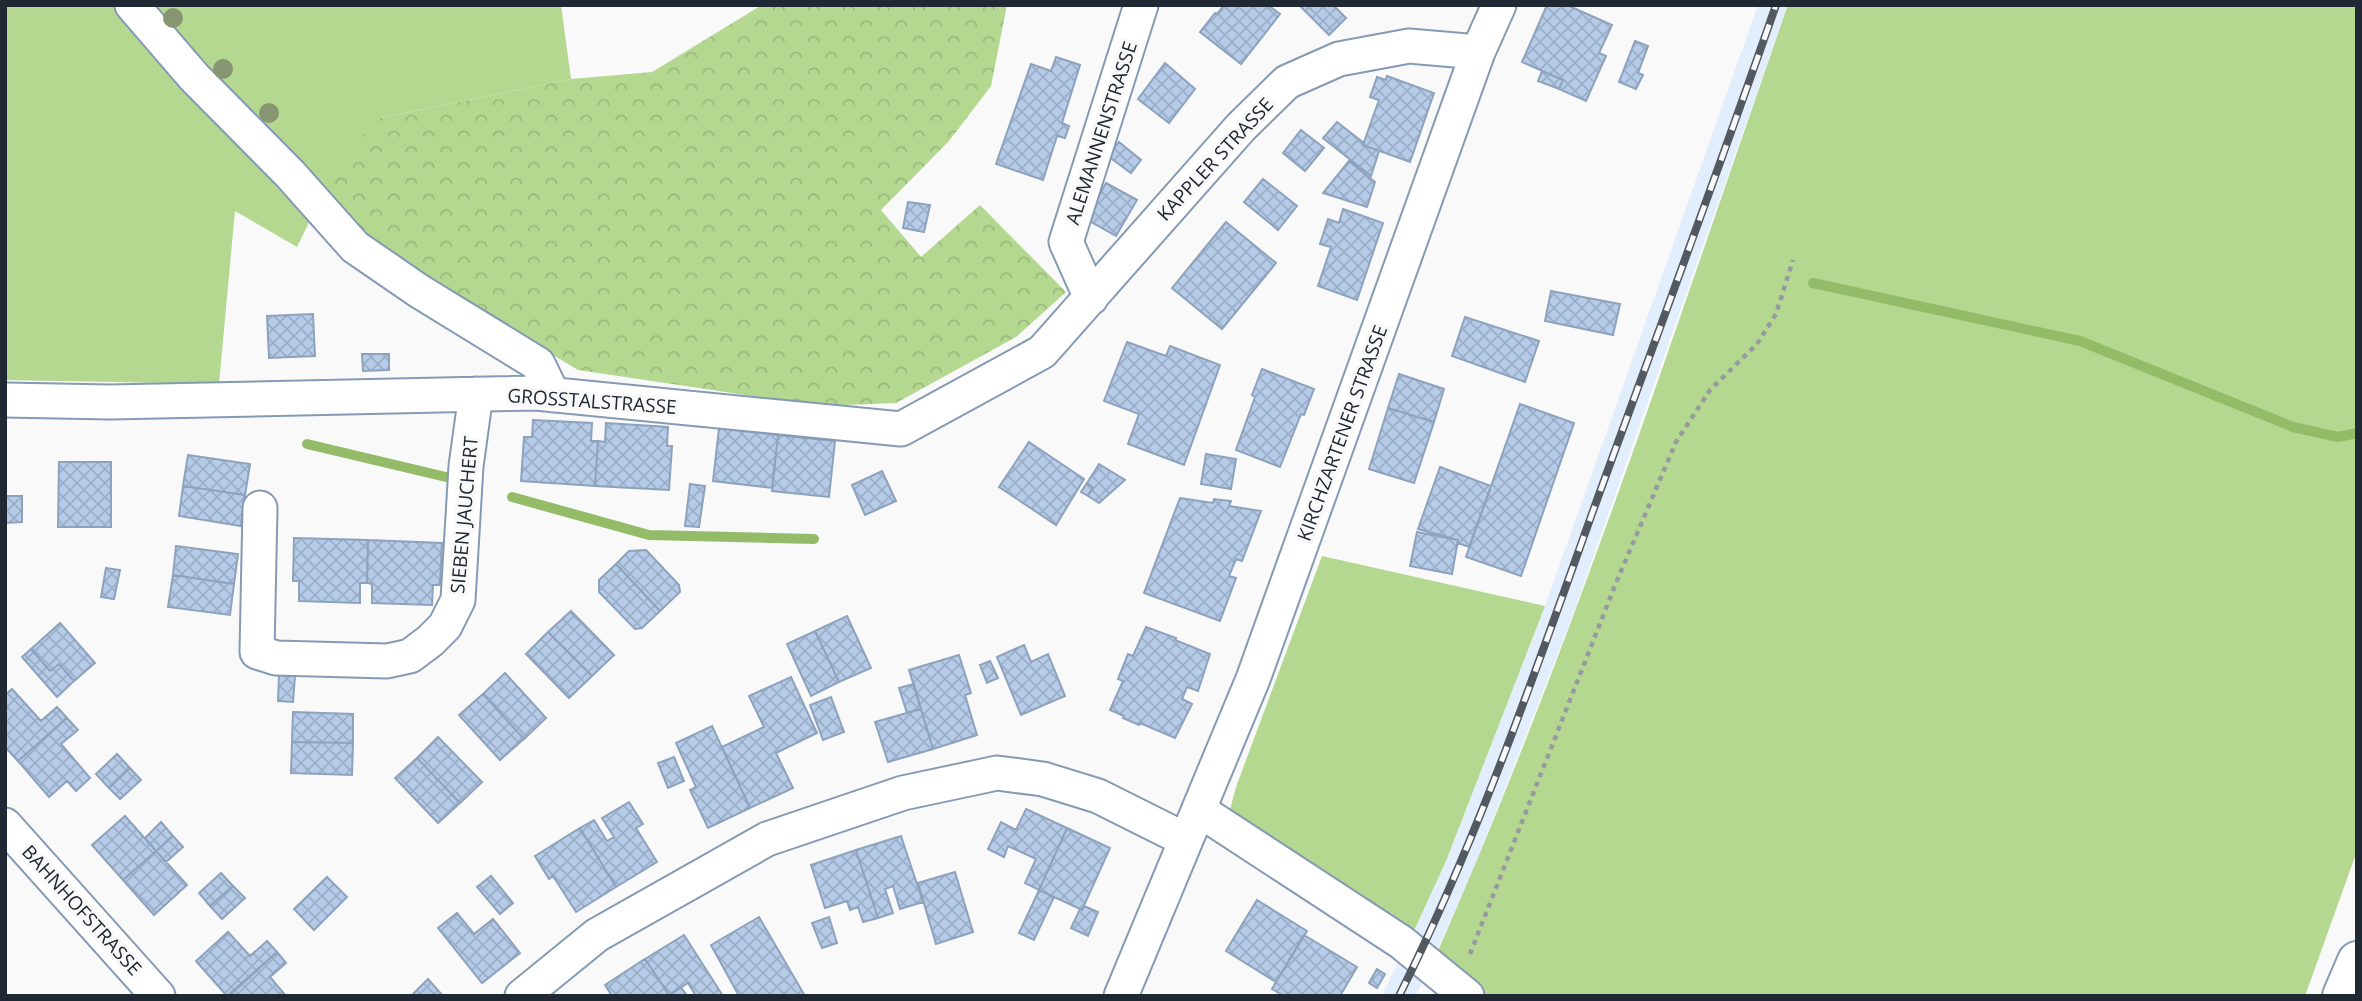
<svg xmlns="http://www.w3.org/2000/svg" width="2362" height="1001" font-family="'Open Sans',sans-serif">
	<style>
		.built { fill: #e3eefc }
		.green { fill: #b4d890 }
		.forest { fill: url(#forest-crowns) }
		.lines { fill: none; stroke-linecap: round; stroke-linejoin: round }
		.stream { stroke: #94bb68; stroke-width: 10 }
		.building { fill: url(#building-cross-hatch); stroke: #8da2bd; stroke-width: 2 }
		.minor-casing { stroke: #859ab4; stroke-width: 37 }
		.highway-casing { stroke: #859ab4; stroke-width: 42 }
		.path { stroke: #979ba0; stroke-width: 4.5; stroke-dasharray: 5 5; stroke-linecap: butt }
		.minor { stroke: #fff; stroke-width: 33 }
		.highway { stroke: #fff; stroke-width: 38 }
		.rail-casing { stroke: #535961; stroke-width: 8 }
		.rail { stroke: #f9f9f9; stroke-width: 5; stroke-dasharray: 16; stroke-linecap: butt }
		.tree { fill: #889573 }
		.labels { text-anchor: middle; stroke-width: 7; stroke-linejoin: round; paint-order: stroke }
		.street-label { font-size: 19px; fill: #202833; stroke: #f9f9f9 }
	</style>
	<defs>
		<pattern id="forest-crowns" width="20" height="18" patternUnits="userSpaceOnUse" patternTransform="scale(1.75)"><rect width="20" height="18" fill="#b4d890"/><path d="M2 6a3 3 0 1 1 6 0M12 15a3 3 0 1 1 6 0" fill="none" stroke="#9ab97d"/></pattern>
		<pattern id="building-cross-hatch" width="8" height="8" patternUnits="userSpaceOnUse" patternTransform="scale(1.75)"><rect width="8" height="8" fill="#b5cbe7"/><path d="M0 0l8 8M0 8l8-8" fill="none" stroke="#9baec7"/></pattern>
	</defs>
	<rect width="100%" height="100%" fill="#f9f9f9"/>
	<!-- built -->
	<path class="built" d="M1758,5H1788L1572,617L1472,873L1416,996H1382L1446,861L1545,606Z"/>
	<!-- green -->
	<path class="green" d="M5,5H561L571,79L380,118L313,214L297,247L235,211L219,384L5,380Z
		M1788,5H2357V851L2305,996H1488L1437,953C1573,645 1677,323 1788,5Z
		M1322,556L1545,606L1446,861L1412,935L1227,821L1236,787Z"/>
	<!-- forest -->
	<path class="forest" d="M762,5H1007L991,86L949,141L881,210L921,257L980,205L1066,292L1016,337L896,403L820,406L578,370L368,244L311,188L380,118L571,79L652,72Z"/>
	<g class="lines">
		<!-- stream -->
		<path class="stream" d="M1813,283L2080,341L2293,427L2338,437L2357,433
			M307,444L446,477
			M512,497L649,535L814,539"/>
	</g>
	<!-- building -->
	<path class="building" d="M1224,5H1268L1280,14L1241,64L1200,32L1215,13L1217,14Z
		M1299,5H1333L1346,18L1329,35Z
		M1547,5H1567L1612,25L1599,53L1606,56L1586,101L1559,89L1563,80L1522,62Z
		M1635,41L1648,46L1638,73L1643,75L1636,89L1619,82Z
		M1056,57L1080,65L1062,123L1069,126L1065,138L1057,136L1043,180L996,164L1031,64L1051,71Z
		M1165,63L1195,89L1169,123L1138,99Z
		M1542,71L1563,80L1559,89L1538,81Z
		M1387,76L1434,93L1410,162L1363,145L1379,100L1370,97L1377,77L1386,80Z
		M1337,122L1364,143L1363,145L1379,151L1371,176L1323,138Z
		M1301,130L1324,148L1305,171L1283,153Z
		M1119,142L1141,160L1131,173L1108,156Z
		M1349,161L1375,182L1367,207L1323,193Z
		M1263,179L1297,206L1278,230L1244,202Z
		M1106,183L1137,200L1116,236L1086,219Z
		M908,202L930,205L924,232L903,228Z
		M1343,209L1383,223L1357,300L1318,286L1331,247L1320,244L1328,219L1339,223Z
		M1226,222L1276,263L1222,329L1172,288Z
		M1551,291L1620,304L1613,335L1545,321Z
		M313,314L315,356L269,358L267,316Z
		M1465,317L1539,341L1525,382L1452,356Z
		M1127,342L1166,356L1170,346L1220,365L1184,465L1128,444L1139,414L1104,401Z
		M362,354H389V370L363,371Z
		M1262,369L1314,389L1304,415L1301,414L1280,467L1236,450L1255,397L1252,395Z
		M1399,374L1444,389L1434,422L1388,408Z
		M1520,404L1574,423L1521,576L1466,557Z
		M1388,408L1434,422L1414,483L1369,469Z
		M533,420L592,423L591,441H598L595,486L521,481L524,437H532Z
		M606,423L668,427L667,446H672L669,490L595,486L598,441L605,442Z
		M719,428L778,435L772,488L713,481Z
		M778,435L835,441L829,497L772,491Z
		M1029,442L1084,479L1056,525L999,487Z
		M1206,454L1236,459L1231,489L1201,484Z
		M188,455L250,464L245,495L183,486Z
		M59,462H111V527H58Z
		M1099,464L1125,480L1099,503L1088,496L1093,488L1087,483Z
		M1440,467L1491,486L1469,547L1458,543V540L1418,529Z
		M882,471L896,501L865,515L852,485Z
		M1087,483L1093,488L1088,496L1081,492Z
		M690,484L705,486L699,527L685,526Z
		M183,486L245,495L241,526L179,516Z
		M5,496H22V522L6,523Z
		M1180,498L1213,503L1214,499L1231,501L1229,506L1261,511L1242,561L1236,559L1229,576L1236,578L1220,621L1144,593Z
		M1417,532L1458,540L1452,574L1410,566Z
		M294,538L368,540L367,583H360V603L299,601V581H293Z
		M368,540L442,543L440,585H433L432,605L372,603V584L367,583Z
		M176,546L238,554L234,584L173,575Z
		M646,550L679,585L680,592L660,611L616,564L629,551Z
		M616,564L660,611L642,628L635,629L599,592V580Z
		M106,568L120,570L114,599L101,597Z
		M173,575L234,584L230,615L168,607Z
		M571,611L614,655L592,676L548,632Z
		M847,616L871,668L839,682L815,631Z
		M60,623L95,663L74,681L59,664L50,671L31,649Z
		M1146,627L1176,638L1175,640L1210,654L1198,691L1187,687L1182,699L1192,704L1175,738L1140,723L1139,725L1123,718L1124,716L1110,710L1123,681L1118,679L1128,654L1133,656Z
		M815,631L839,682L811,696L787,644Z
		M548,632L592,676L569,698L526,654Z
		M1024,645L1031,662L1048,654L1065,696L1021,715L997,657Z
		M31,649L50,671L59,664L74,681L57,697L22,657Z
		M959,655L971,693L965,695L977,735L933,749L909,670Z
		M990,661L998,678L987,683L980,665Z
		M505,673L546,718L524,739L483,694Z
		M279,675L295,676L293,702L278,701Z
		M791,677L817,733L776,753L793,788L750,808L722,747L764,727L749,696Z
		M914,684L921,709L907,713L899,688Z
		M12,689L41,721L57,707L67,718L18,761L5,747V695Z
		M483,694L524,739L500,760L459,715Z
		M831,697L844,732L823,740L810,705Z
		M921,709L933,749L888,762L875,722Z
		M293,712L353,714V743L292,742Z
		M67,718L78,730L61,744L90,778L76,791L67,781L49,797L18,761Z
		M712,726L750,808L708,828L690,790L696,787L676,743Z
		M438,737L482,782L460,803L417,758Z
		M292,742L353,743L352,775L291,773Z
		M117,754L130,768L109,788L96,774Z
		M674,757L684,781L668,788L658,763Z
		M417,758L460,803L438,823L395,778Z
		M130,768L141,780L120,799L109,788Z
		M629,802L643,824L636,828L657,862L616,887L580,828L594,820L607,841L614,837L602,818Z
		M1026,809L1067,828L1039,890L1025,883L1036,859L1008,846L1004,857L988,849L1001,822L1016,830Z
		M125,816L156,851L123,880L92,845Z
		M161,822L173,836L156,851L145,838Z
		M580,828L616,887L576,912L553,876L549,879L535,856Z
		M1067,828L1110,848L1082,910L1039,890Z
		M173,836L183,847L166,862L156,851Z
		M901,836L923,902L900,909L893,886L885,889L893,913L878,918L856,850Z
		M856,850L878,918L863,922L858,907L850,910L847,901L825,908L811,865Z
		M156,851L187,885L154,915L123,880Z
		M955,872L973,932L936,944L918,883Z
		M221,873L233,886L210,906L199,893Z
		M491,876L513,903L500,914L477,887Z
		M327,877L347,897L314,930L294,909Z
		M233,886L245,898L222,919L210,906Z
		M1039,890L1054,897L1034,940L1019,933Z
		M1257,900L1307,931L1276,982L1226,951Z
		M1084,906L1098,912L1088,936L1071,928L1080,909L1082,910Z
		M457,913L474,934L493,919L520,953L482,983L438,928Z
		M759,917L805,996H739L711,945Z
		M829,917L837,943L822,948L812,923Z
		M228,932L250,956L267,941L277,952L227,996L196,961Z
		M684,935L723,996H696L688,983L669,995L645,959Z
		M1304,935L1357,967L1340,996H1284L1272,989Z
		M277,952L286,963L270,977L286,996H229Z
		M645,959L669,995L612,996L605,985Z
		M1377,969L1385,974L1377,988L1369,983Z
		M428,979L443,996H411Z
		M681,987L687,996H669V995Z"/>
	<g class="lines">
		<!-- minor casing -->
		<g class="minor-casing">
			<path id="minor" d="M132,5L194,77L290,174L355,247L419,291L538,364L553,395
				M1091,298L1066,242L1141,5
				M5,400L110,402L536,393L901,429L1042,352L1241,127L1287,82L1339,59L1409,46L1478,52
				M260,508L257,652L276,658L387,661L410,656L430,641L445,626L458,600L466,466L476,394
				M1199,810L1401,942L1467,996
				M5,825L158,996
				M522,996L597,935L767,839L903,793L997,773L1043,779L1098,796L1186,840
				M1121,996L1253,679L1478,52L1499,5"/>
		</g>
		<!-- highway casing -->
		<g class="highway-casing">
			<path id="highway" d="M2342,996L2357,961"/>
		</g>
		<!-- path -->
		<path class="path" d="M1470,954L1616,583L1676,442L1710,390L1757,344L1776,314L1793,260"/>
		<!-- minor -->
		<use href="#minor" class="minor"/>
		<!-- highway -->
		<use href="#highway" class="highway"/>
		<!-- rail casing -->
		<g class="rail-casing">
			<path id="rail" d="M1399,996C1477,841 1534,675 1593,511C1654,343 1717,175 1776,5"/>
		</g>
		<!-- rail -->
		<use href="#rail" class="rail"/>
	</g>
	<!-- trees -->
	<g class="tree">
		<circle cx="173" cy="18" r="10"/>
		<circle cx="223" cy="69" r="10"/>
		<circle cx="269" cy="113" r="10"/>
	</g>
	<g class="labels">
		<!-- street labels -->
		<g class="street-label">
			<text transform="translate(1101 133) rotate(-72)" y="7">ALEMANNENSTRASSE</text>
			<text transform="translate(1215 159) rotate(-47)" y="7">KAPPLER STRASSE</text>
			<text transform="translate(592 401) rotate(4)" y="7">GROSSTALSTRASSE</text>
			<text transform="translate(1342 433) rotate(-70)" y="7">KIRCHZARTENER STRASSE</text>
			<text transform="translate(464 515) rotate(-85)" y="7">SIEBEN JAUCHERT</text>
			<text transform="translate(82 910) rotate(48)" y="7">BAHNHOFSTRASSE</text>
		</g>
	</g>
	<!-- border -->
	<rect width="2362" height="1001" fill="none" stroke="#202833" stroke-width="14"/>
</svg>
